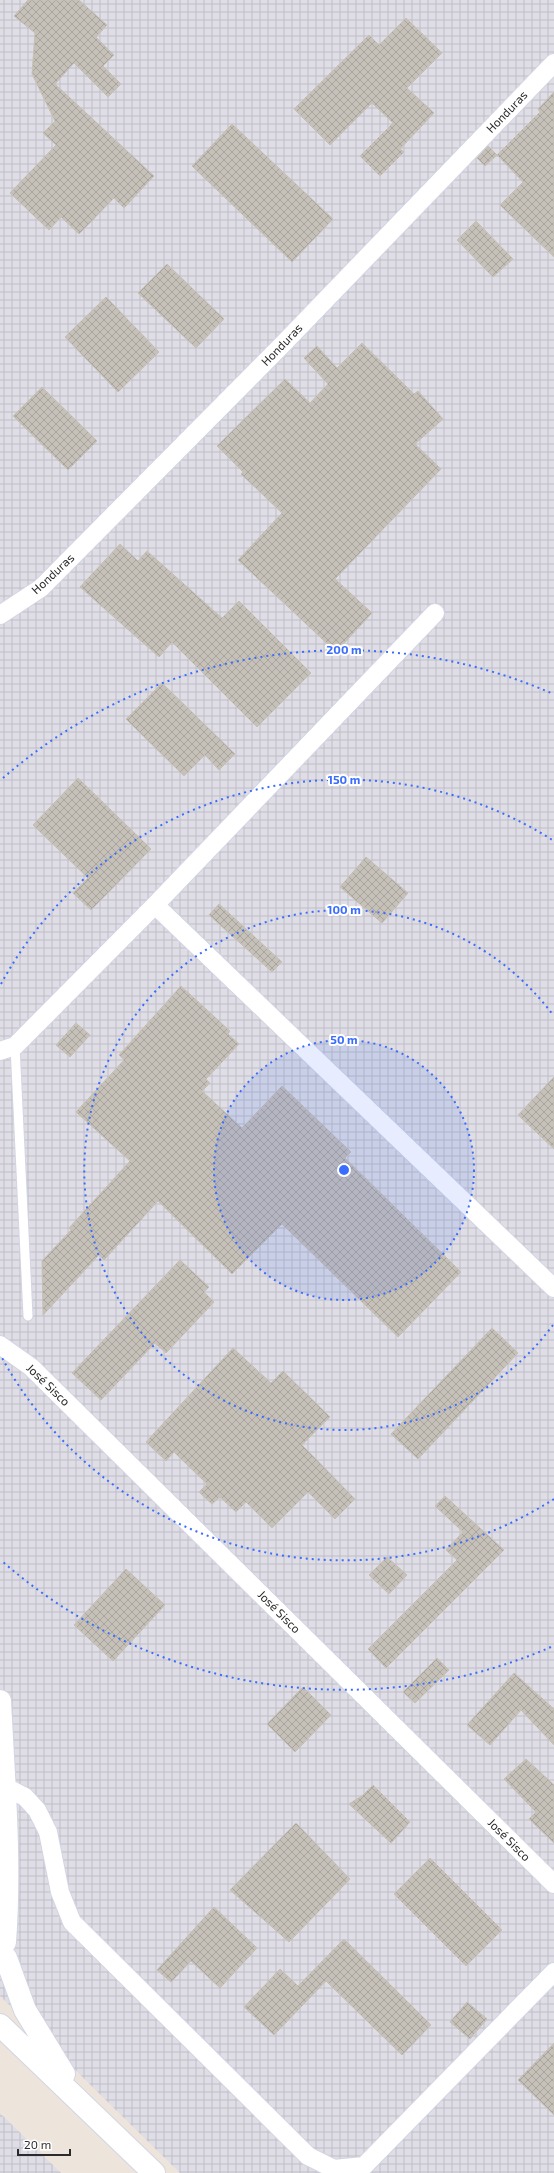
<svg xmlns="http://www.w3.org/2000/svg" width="554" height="2173" font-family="'Exo 2',sans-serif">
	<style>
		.industrial { fill: url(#industrial-grid) }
		.building { fill: url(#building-cross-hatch); stroke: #c8c0b6 }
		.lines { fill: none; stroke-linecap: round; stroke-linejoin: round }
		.lane-casing { stroke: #d2d6e4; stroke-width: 11 }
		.street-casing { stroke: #d2d6e4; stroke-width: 20 }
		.secondary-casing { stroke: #d2d6e4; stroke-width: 24 }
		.lane { stroke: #fff; stroke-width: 9 }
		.street { stroke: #fff; stroke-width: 18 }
		.secondary { stroke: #fff; stroke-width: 22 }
		.ring { fill: none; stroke: #3a6dfd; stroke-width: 2; stroke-dasharray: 2 4 }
		.labels { text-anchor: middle; stroke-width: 4; stroke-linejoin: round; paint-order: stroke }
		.street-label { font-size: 12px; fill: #2b2b2b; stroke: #fff }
		.centre { fill: #3a6dfd; stroke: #fff; stroke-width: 2 }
		.ring-label { font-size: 12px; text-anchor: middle; font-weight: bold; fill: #3a6dfd; stroke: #fff; stroke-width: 4; stroke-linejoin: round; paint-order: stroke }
	</style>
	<defs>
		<pattern id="industrial-grid" width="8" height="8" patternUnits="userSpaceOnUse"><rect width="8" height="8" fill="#dfdde5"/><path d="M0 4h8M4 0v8" fill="none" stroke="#c0bec5"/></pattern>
		<pattern id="building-cross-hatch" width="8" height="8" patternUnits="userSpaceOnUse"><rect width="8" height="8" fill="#c5c0b8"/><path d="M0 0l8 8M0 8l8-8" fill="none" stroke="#a9a59e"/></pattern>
	</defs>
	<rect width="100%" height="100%" fill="#ede4dc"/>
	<!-- industrial -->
	<path class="industrial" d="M0,0H554V2043L519,2080L554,2115V2173H180L0,1996Z
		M0,2113L61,2173H0Z"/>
	<!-- building -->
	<path class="building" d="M28,0H79L107,25L96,37L114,55L103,66L121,84L108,97L74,63L55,84L154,176L124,208L114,198L79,234L61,217L49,230L10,193L56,145L43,133L55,121L32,74L35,33L14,16Z
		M406,18L442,53L407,88L434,113L400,149L404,152L380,176L360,156L393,123L372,103L330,145L294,109L369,35L379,45Z
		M554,92V257L500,205L523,182L497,155L540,112L538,109Z
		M232,124L333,219L292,262L192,166Z
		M488,146L497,155L485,166L477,158Z
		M476,221L513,259L493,277L457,240Z
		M167,264L224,319L196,348L138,293Z
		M106,297L159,352L118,392L65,337Z
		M362,343L414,394L418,391L443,419L415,444L441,469L335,579L372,613L336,652L238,560L282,513L241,474L243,472L217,446L285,379L310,403L328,384L304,358L317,346L337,368Z
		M42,387L97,441L68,470L13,416Z
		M120,544L138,561L147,551L222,618L239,601L311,673L257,727L172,642L159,657L80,587Z
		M162,683L235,754L219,770L205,755L184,776L126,719Z
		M78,778L151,849L91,910L73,893L88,878L33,825Z
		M366,857L408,893L382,923L340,887Z
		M219,904L282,962L272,972L209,915Z
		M181,986L230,1031L228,1034L239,1044L206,1079L210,1083L202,1091L242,1128L282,1086L351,1152L345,1158L461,1272L398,1337L282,1224L232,1274L158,1201L104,1260L99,1255L43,1315L42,1261L71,1230L69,1228L130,1161L76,1112L124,1060L119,1055Z
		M76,1023L90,1035L70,1057L56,1045Z
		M554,1077V1149L518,1115Z
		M180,1260L209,1287L204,1292L214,1302L166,1353L155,1343L101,1400L72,1373Z
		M492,1328L518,1353L418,1459L391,1434Z
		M233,1348L271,1383L283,1371L330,1417L302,1445L355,1499L335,1519L308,1492L272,1528L246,1502L236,1512L220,1497L212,1504L199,1492L207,1484L174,1452L166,1461L146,1442Z
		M445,1496L504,1550L386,1668L368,1649L457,1560L446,1550L463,1532L435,1506Z
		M387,1557L407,1575L389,1594L369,1575Z
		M126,1569L165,1605L113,1661L74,1625Z
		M437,1658L449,1670L415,1703L403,1692Z
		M514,1673L554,1709V1745L521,1710L490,1745L467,1725Z
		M303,1687L331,1715L295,1752L267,1724Z
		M526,1759L554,1785V1843L529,1819L536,1812L504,1779Z
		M373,1785L410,1822L391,1843L349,1804L363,1795Z
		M296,1823L350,1879L289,1942L230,1890Z
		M430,1858L502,1930L466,1966L394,1894Z
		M214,1907L257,1948L220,1988L191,1961L171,1982L157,1970Z
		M344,1939L431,2025L402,2055L326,1981L274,2035L244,2007L280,1969L298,1986Z
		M467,2002L487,2019L470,2039L450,2022Z
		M554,2043V2115L518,2080Z"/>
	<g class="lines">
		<!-- lane casing -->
		<g class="lane-casing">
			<path id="lane" d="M15,1046L28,1316"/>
		</g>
		<!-- street casing -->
		<g class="street-casing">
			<path id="street" d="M0,615L41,588L282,345L554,63
				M155,905L554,1288
				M0,1051L15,1046L155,905L435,613
				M0,1345L31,1367L554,1884
				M0,1784L25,1797L37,1810L48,1832L60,1892L72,1922L308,2156L334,2169L364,2166L554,1972"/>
		</g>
		<!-- secondary casing -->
		<g class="secondary-casing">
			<path id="secondary" d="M0,1701C4,1781 11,1862 5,1942
				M6,1958L25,2010L64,2074
				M0,2025L154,2173"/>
		</g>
		<!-- lane -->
		<use href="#lane" class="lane"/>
		<!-- street -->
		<use href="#street" class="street"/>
		<!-- secondary -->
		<use href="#secondary" class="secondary"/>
	</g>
	<!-- distance rings -->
	<circle cx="344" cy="1170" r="130" fill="#3a6dfd" fill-opacity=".12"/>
	<g class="ring">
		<circle cx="344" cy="1170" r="130"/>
		<path d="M553 1325A260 260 0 1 1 553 1015"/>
		<path d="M554 1499A390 390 0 0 1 1 1356M1 984A390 390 0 0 1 554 841"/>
		<path d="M551 1647A520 520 0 0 1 3 1562M3 778A520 520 0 0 1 551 693"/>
	</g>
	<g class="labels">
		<!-- street labels -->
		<g class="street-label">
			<text transform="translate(507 112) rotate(-46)" y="4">Honduras</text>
			<text transform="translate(282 345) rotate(-46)" y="4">Honduras</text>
			<text transform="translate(53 574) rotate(-43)" y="4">Honduras</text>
			<text transform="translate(48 1385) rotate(44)" y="4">José Sisco</text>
			<text transform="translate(279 1612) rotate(45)" y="4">José Sisco</text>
			<text transform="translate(509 1840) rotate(45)" y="4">José Sisco</text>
		</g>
	</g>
	<circle cx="344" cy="1170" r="6" class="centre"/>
	<g class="ring-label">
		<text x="344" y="654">200 m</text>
		<text x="344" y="784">150 m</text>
		<text x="344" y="914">100 m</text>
		<text x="344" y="1044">50 m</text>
	</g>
	<!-- scale -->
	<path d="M18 2149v6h52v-6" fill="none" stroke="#2b2b2b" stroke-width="2"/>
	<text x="24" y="2149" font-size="12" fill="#2b2b2b" stroke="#ffffff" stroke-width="3" paint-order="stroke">20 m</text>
</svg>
